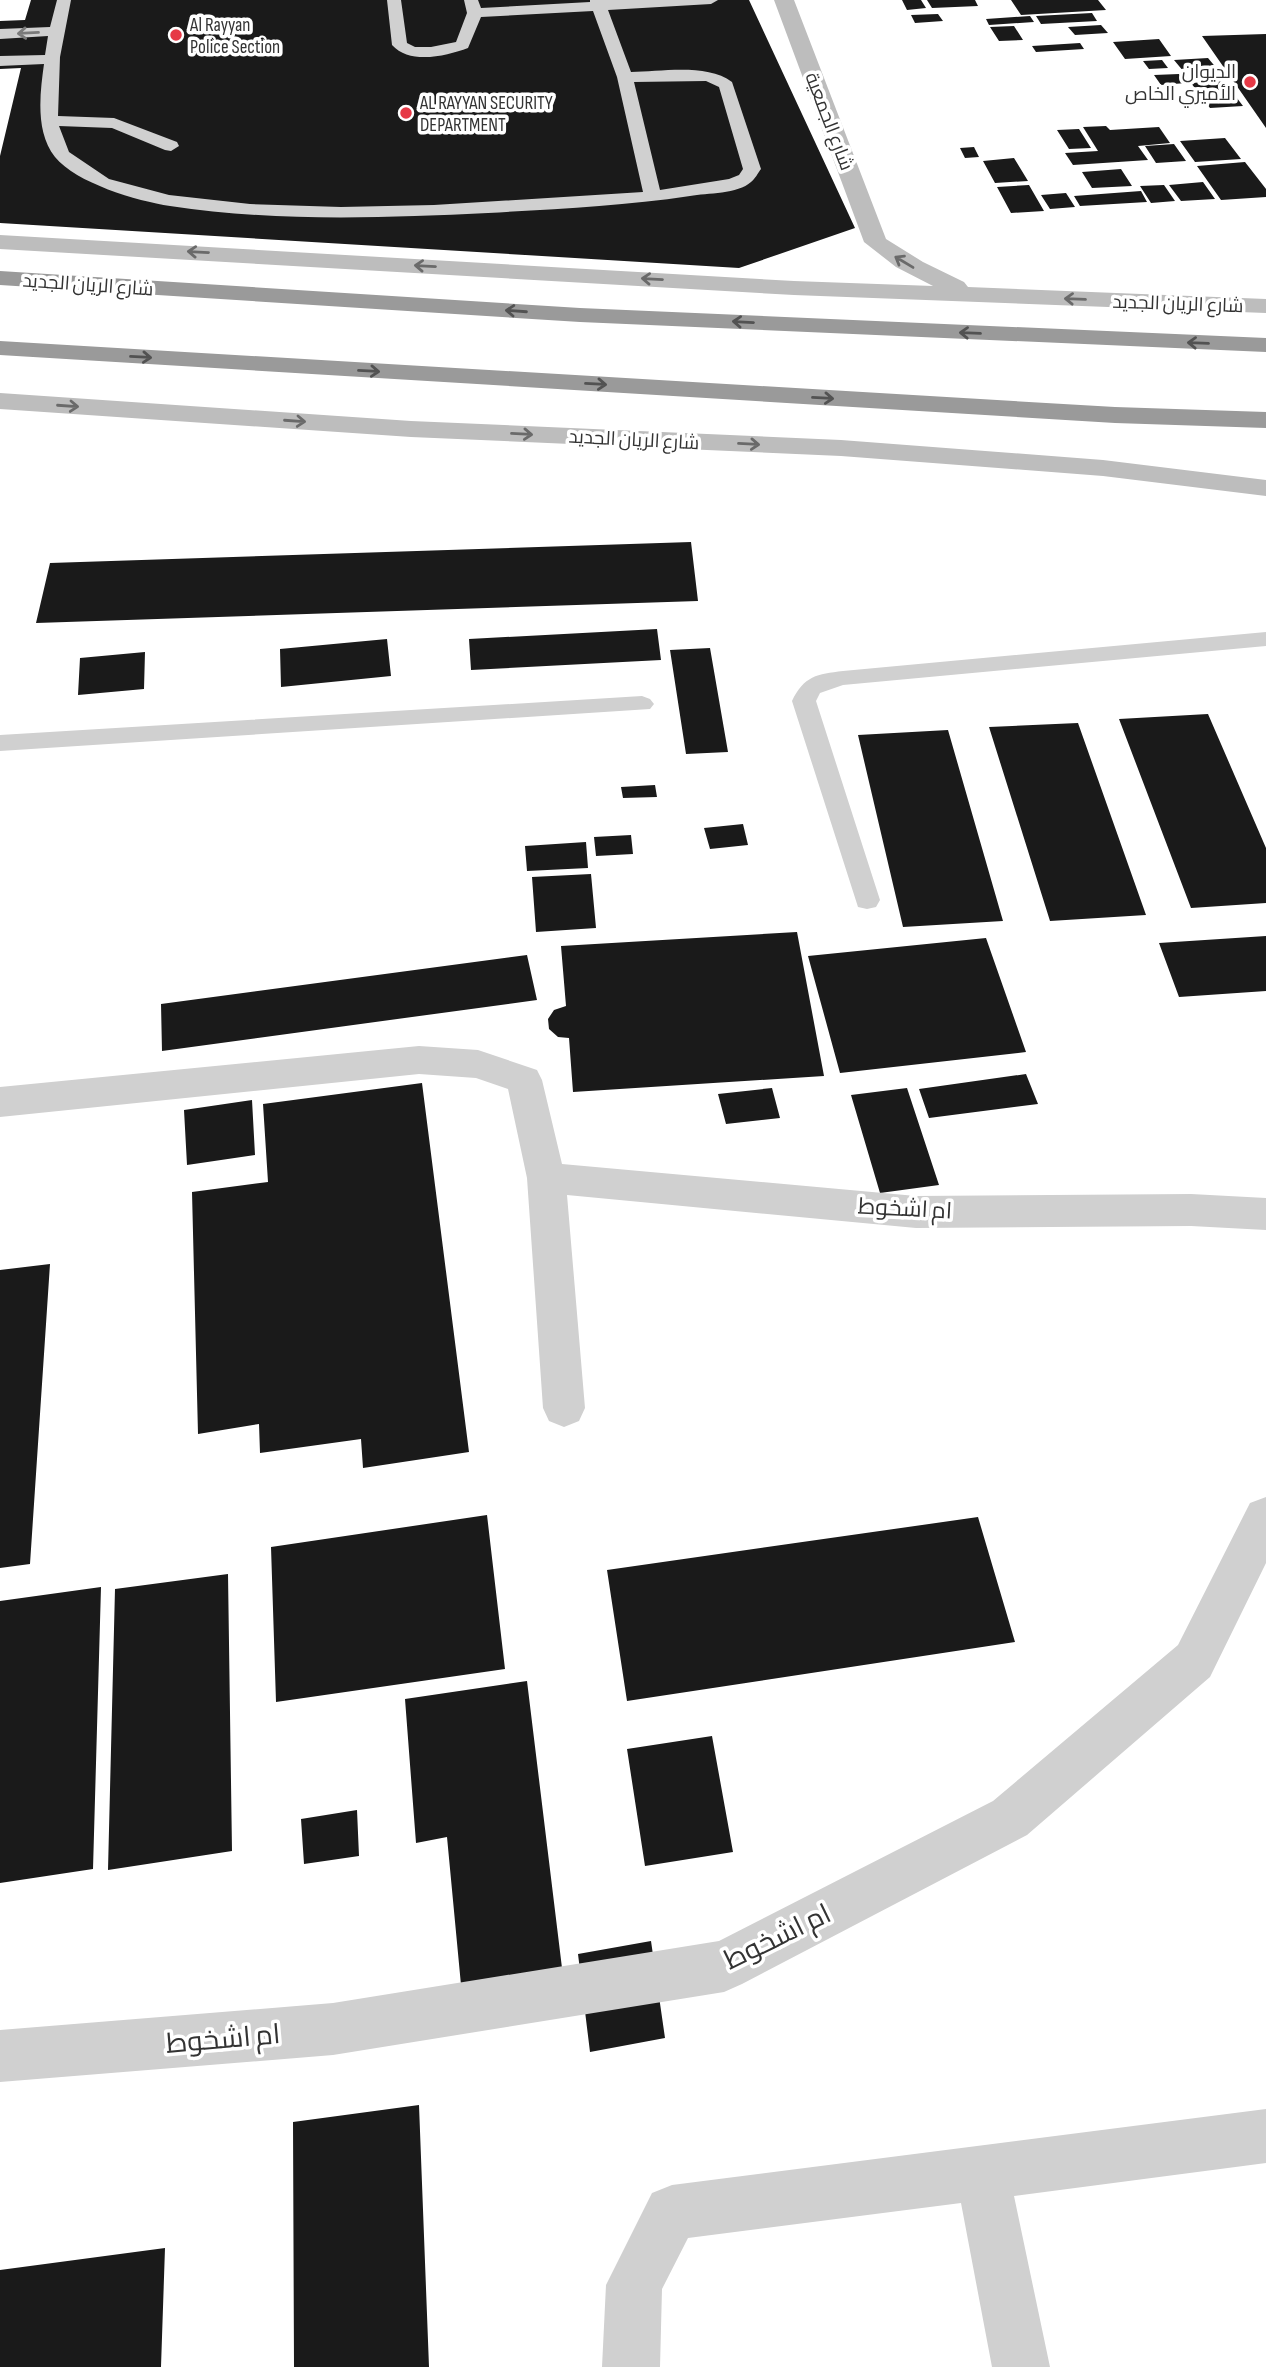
<svg xmlns="http://www.w3.org/2000/svg" width="1266" height="2367" font-family="'Sofia Sans Condensed',Cairo,sans-serif">
	<style>
		.building { fill: #1a1a1a }
		.lines { fill: none; stroke-linecap: round; stroke-linejoin: round }
		.lane { fill: #d0d0d0; fill-rule: evenodd }
		.street { fill: #d0d0d0; fill-rule: evenodd }
		.secondary { fill: #bdbdbd; fill-rule: evenodd }
		.highway { fill: #9a9a9a; fill-rule: evenodd }
		.oneway { stroke: #7a7a7a }
		.oneway2 { stroke: #6a6a6a }
		.oneway3 { stroke: #525252 }
		.poi-dot { fill: #e63946; stroke: #fff; stroke-width: 2.5 }
		.labels { text-anchor: middle; stroke-width: 7; stroke-linejoin: round; paint-order: stroke }
		.far-poi-label { font-size: 19px; fill: #333; stroke: #fff; text-anchor: start }
		.far-street-label { font-size: 19px; fill: #333; stroke: #fff }
		.street-label { font-size: 23px; fill: #333; stroke: #fff }
		.near-street-label { font-size: 28px; fill: #333; stroke: #fff }
	</style>
	<rect width="100%" height="100%" fill="#fff"/>
	<!-- building -->
	<path class="building" d="M31,0H749L855,228L739,268L0,223V156L21,68L0,69V21L25,20Z
		M902,0H921L926,8L907,10Z
		M927,0H975L978,6L932,8Z
		M1011,0H1098L1106,10L1021,15Z
		M1092,13L1097,21L1041,24L1036,16Z
		M938,14L943,21L915,23L911,15Z
		M1030,16L1034,22L989,25L986,19Z
		M1101,25L1108,33L1075,35L1068,27Z
		M1014,26L1023,40L999,41L990,27Z
		M1266,34V128L1202,36Z
		M1159,39L1171,56L1125,59L1113,42Z
		M1080,43L1084,49L1036,52L1032,46Z
		M1208,58L1218,70L1184,72L1174,60Z
		M1162,60L1168,68L1149,69L1143,61Z
		M1179,74L1186,83L1161,85L1154,75Z
		M1224,81L1243,106L1210,108L1191,83Z
		M1106,126L1110,130L1159,127L1170,143L1138,146L1148,160L1073,165L1065,153L1098,151L1083,127Z
		M1079,129L1091,148L1069,149L1057,130Z
		M1225,138L1241,159L1195,162L1180,141Z
		M1174,144L1186,161L1156,163L1145,146Z
		M974,147L979,157L965,158L960,148Z
		M1014,158L1028,181L995,183L983,161Z
		M1245,162L1266,189V197L1221,200L1197,166Z
		M1121,169L1132,186L1092,188L1082,172Z
		M1203,182L1215,199L1181,201L1169,185Z
		M1029,185L1044,211L1011,213L997,187Z
		M1164,185L1175,201L1151,203L1140,186Z
		M1141,191L1147,202L1080,206L1074,196Z
		M1066,193L1075,207L1050,209L1041,195Z
		M691,542L698,601L36,623L50,563Z
		M657,629L661,660L471,670L469,639Z
		M387,639L391,676L281,687L280,649Z
		M710,648L728,752L686,754L670,650Z
		M145,652L144,689L78,695L80,658Z
		M1208,714L1266,848V903L1191,908L1119,719Z
		M1078,723L1146,915L1050,921L989,727Z
		M948,730L1003,921L903,927L858,735Z
		M655,785L657,797L623,798L621,787Z
		M743,824L748,845L710,849L704,828Z
		M631,835L633,854L596,856L594,837Z
		M586,842L588,868L527,871L525,846Z
		M591,874L596,928L536,932L532,877Z
		M797,932L824,1076L573,1092L569,1038L558,1037L549,1029L548,1019L554,1010L566,1006L561,946Z
		M1266,936V991L1179,997L1159,943Z
		M986,938L1026,1052L840,1073L808,956Z
		M527,955L537,1000L162,1051L161,1004Z
		M1026,1074L1038,1104L929,1118L919,1089Z
		M422,1083L469,1452L363,1468L361,1439L260,1453L259,1424L198,1434L192,1192L268,1182L263,1104Z
		M772,1088L780,1118L726,1124L718,1094Z
		M907,1088L939,1185L880,1193L851,1095Z
		M252,1100L255,1155L187,1165L184,1110Z
		M50,1264L30,1564L0,1568V1270Z
		M487,1515L505,1669L276,1702L271,1547Z
		M978,1517L1015,1642L627,1701L607,1570Z
		M228,1574L232,1851L108,1870L115,1589Z
		M101,1587L93,1869L0,1883V1601Z
		M527,1681L562,1968L461,1985L447,1837L416,1843L405,1699Z
		M712,1736L733,1852L645,1866L627,1749Z
		M357,1810L359,1856L304,1864L301,1819Z
		M651,1941L665,2038L590,2052L578,1954Z
		M419,2105L429,2367H294L293,2122Z
		M165,2248L161,2367H0V2270Z"/>
	<g class="lines">
		<!-- lane -->
		<path class="lane" d="M57,0H71L60,57L58,116L114,118L177,142L179,146L171,151L165,150L112,128L59,126L69,152L109,179L169,195L250,204L341,207L434,205L643,192L617,77L593,11L481,17L468,48C446,56 410,65 392,45L387,0H401L407,43L415,47H431L456,42L467,13L464,0H478L481,8L590,2V0H718L711,4L608,10L631,72C661,72 706,63 732,82L761,169C758,173 755,179 751,182C738,194 707,193 690,196C623,206 556,209 488,213C383,218 275,222 170,206C137,201 76,183 55,157C35,132 40,93 44,64L0,66V56L45,55L48,36L0,39V29L50,27ZM706,81L719,87L743,169L739,175L729,179L660,190L634,82Z
			M1266,632V646L843,685L820,693L816,701L880,900L876,907L867,909L858,907L792,701C804,676 817,674 843,671Z
			M642,696L650,699L654,704L650,709L0,751V735Z"/>
		<!-- street -->
		<path class="street" d="M419,1046L478,1050L537,1070L542,1080L562,1164L916,1196L1191,1194L1266,1198V1230L1191,1226L916,1228L567,1195L585,1408L579,1421L564,1427L549,1421L543,1408L527,1178L508,1089L476,1078L419,1074L0,1117V1087Z
			M1266,1497V1563L1210,1677L1027,1835L742,1984L724,1992L333,2055L0,2082V2030L333,2003L719,1941L993,1801L1178,1645L1250,1503Z
			M1266,2109V2163L1014,2196L1050,2367H992L961,2203L688,2238L662,2289L660,2367H602L606,2285L652,2193L672,2185Z"/>
		<!-- secondary -->
		<path class="secondary" d="M774,0H794L886,239L923,262L964,282L968,287L1266,299V313L794,295L0,249V235L794,281L933,286L896,267L864,242Z
			M0,393L411,421L841,440L1103,460L1266,480V496L1103,476L841,456L411,437L0,409Z"/>
		<!-- highway -->
		<path class="highway" d="M0,271L580,308L1266,338V352L580,322L0,285Z
			M0,341L1115,407L1266,412V428L1115,423L0,355Z"/>
	</g>
	<!-- one-way arrows -->
	<defs><path id="oneway-shaft" d="M-6 0H5M1.5-3L5.5 0L1.5 3" fill="none" stroke-width="1.6" stroke-linecap="round" stroke-linejoin="round" transform="scale(1.75)"/></defs>
	<use class="oneway" href="#oneway-shaft" transform="translate(28 33) rotate(177)"/>
	<g class="oneway2">
		<use href="#oneway-shaft" transform="translate(198 252) rotate(-177)"/>
		<use href="#oneway-shaft" transform="translate(904 262) rotate(-149)"/>
		<use href="#oneway-shaft" transform="translate(425 266) rotate(-177)"/>
		<use href="#oneway-shaft" transform="translate(652 279) rotate(-177)"/>
		<use href="#oneway-shaft" transform="translate(1075 299) rotate(-178)"/>
		<use href="#oneway-shaft" transform="translate(68 406) rotate(4)"/>
		<use href="#oneway-shaft" transform="translate(295 421) rotate(4)"/>
		<use href="#oneway-shaft" transform="translate(522 434) rotate(3)"/>
		<use href="#oneway-shaft" transform="translate(749 444) rotate(3)"/>
	</g>
	<g class="oneway3">
		<use href="#oneway-shaft" transform="translate(516 311) rotate(-176)"/>
		<use href="#oneway-shaft" transform="translate(743 322) rotate(-177)"/>
		<use href="#oneway-shaft" transform="translate(970 333) rotate(-178)"/>
		<use href="#oneway-shaft" transform="translate(1198 343) rotate(-178)"/>
		<use href="#oneway-shaft" transform="translate(141 357) rotate(3)"/>
		<use href="#oneway-shaft" transform="translate(369 371) rotate(3)"/>
		<use href="#oneway-shaft" transform="translate(596 384) rotate(3)"/>
		<use href="#oneway-shaft" transform="translate(823 398) rotate(3)"/>
	</g>
	<!-- markers -->
	<g class="poi-dot">
		<circle cx="176" cy="35" r="7"/>
		<circle cx="1250" cy="82" r="7"/>
		<circle cx="406" cy="113" r="7"/>
	</g>
	<g class="labels">
		<!-- far-poi labels -->
		<g class="far-poi-label">
			<text x="190" y="31">Al Rayyan<tspan x="190" dy="22">Police Section</tspan></text>
			<text x="1236" y="78" text-anchor="end">الديوان<tspan x="1236" dy="22">الأميري الخاص</tspan></text>
			<text x="420" y="109">AL RAYYAN SECURITY<tspan x="420" dy="22">DEPARTMENT</tspan></text>
		</g>
		<!-- far-street labels -->
		<g class="far-street-label">
			<text transform="translate(830 121) rotate(69)" y="7">شارع الجمعية</text>
			<text transform="translate(88 284) rotate(4)" y="7">شارع الريان الجديد</text>
			<text transform="translate(1178 303) rotate(2)" y="7">شارع الريان الجديد</text>
			<text transform="translate(634 439) rotate(3)" y="7">شارع الريان الجديد</text>
		</g>
		<!-- street labels -->
		<g class="street-label">
			<text transform="translate(905 1208) rotate(3)" y="8">ام اشخوط</text>
		</g>
		<!-- near-street labels -->
		<g class="near-street-label">
			<text transform="translate(777 1936) rotate(-26)" y="10">ام اشخوط</text>
			<text transform="translate(223 2038) rotate(-5)" y="10">ام اشخوط</text>
		</g>
	</g>
</svg>
